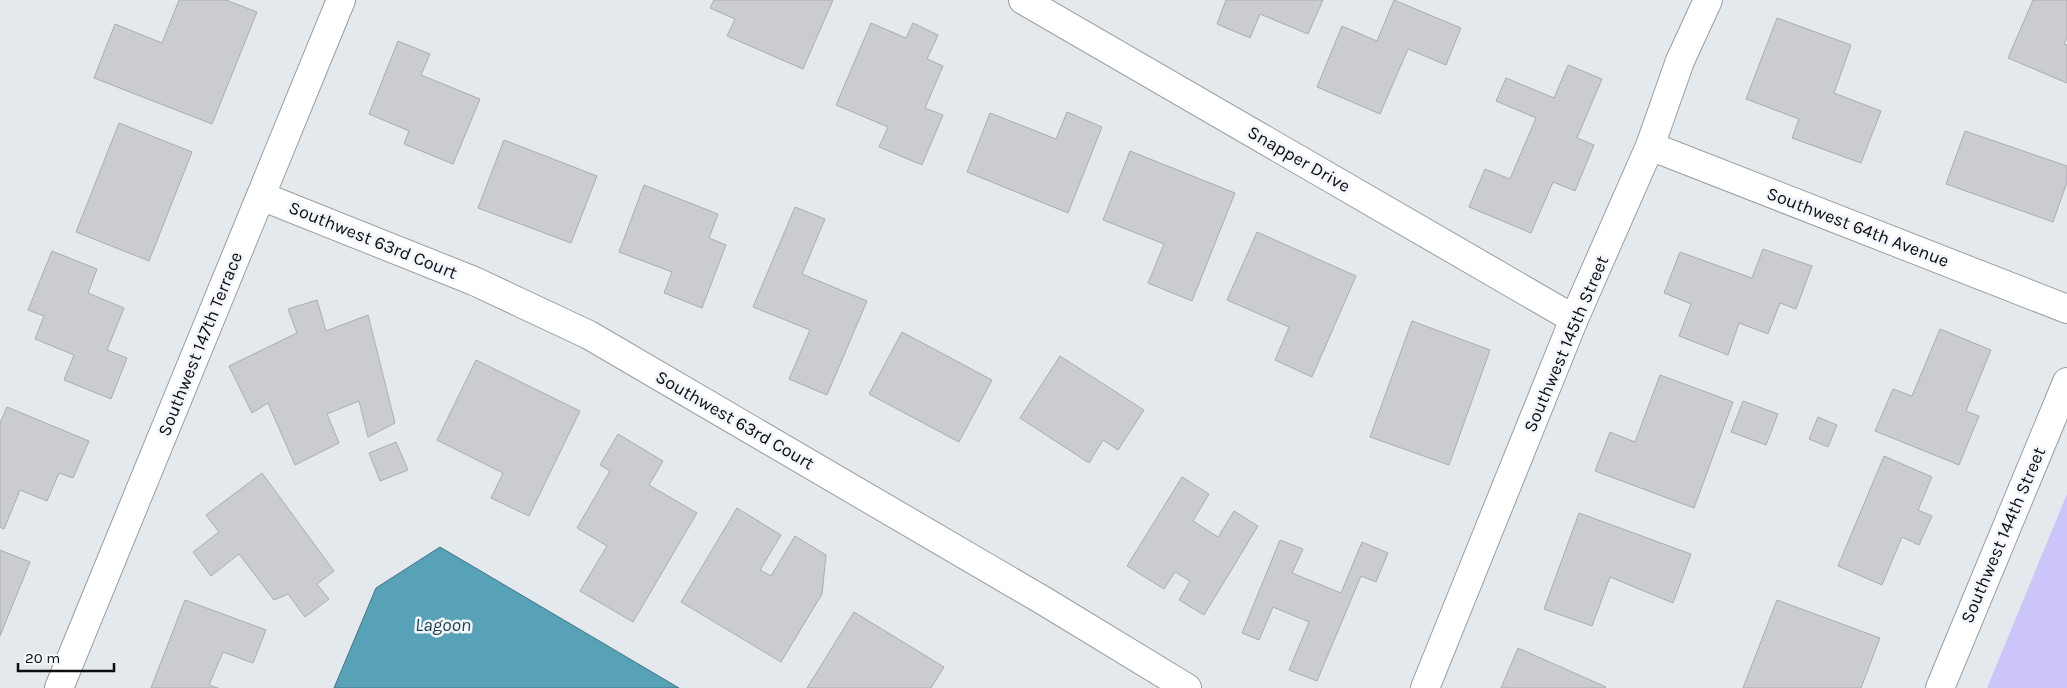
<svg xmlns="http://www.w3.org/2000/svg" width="2067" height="688" font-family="Karla,sans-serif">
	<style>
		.green { fill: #ccc5f9 }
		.water { fill: #57a2b7; stroke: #407685 }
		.building { fill: #caccd2; stroke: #aaacb2 }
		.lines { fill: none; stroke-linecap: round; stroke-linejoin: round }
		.minor-casing { stroke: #999da2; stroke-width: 30 }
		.minor { stroke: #fff; stroke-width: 28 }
		.labels { text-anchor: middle; stroke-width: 5; stroke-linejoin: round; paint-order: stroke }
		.street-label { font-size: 18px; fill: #0c0e10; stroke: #f2f6fc }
		.water-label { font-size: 19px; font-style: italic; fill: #1b3f49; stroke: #f2f6fc }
	</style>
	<rect width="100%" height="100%" fill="#e4e9ee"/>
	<!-- green -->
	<path class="green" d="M2067,494V688H1987Z"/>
	<!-- water -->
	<path class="water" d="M440,547L679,688H334L376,588Z"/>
	<!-- building -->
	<path class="building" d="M179,0H226L257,12L212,124L94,78L115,24L162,43Z
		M714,0H833L803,69L727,36L735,19L710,8Z
		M1226,0H1323L1308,34L1260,14L1250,38L1217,24Z
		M1394,0L1461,28L1446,65L1408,49L1380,114L1317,87L1342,26L1377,41Z
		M2033,0H2067V38L2064,44L2067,45V83L2008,58Z
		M1777,18L1851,45L1834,93L1881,111L1861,163L1792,138L1799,119L1746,99Z
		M871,23L906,38L913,23L938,35L927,59L943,66L925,108L943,115L922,165L879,147L888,127L836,105Z
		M398,41L430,54L421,75L480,99L453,164L404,144L409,131L369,114Z
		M1568,65L1602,79L1577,138L1594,145L1575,191L1553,182L1531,233L1469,207L1485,169L1510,179L1536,118L1496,101L1506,78L1554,98Z
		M1067,112L1102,127L1068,213L967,172L990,113L1056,139Z
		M119,123L192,152L149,261L76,232Z
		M1965,131L2067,166V182L2053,222L1946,184Z
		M504,140L597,176L571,243L478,208Z
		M1130,151L1235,193L1192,301L1148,283L1164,244L1103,220Z
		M644,185L718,214L709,238L726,245L702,308L664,293L672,272L619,252Z
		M795,207L825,219L802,274L867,301L827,395L789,379L810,330L753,307Z
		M1257,232L1356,276L1312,377L1275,360L1289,327L1227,300Z
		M1763,249L1812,266L1796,309L1780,303L1768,334L1739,323L1728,355L1679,336L1691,304L1664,293L1680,252L1752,278Z
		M52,251L97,269L88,293L124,308L107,350L127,358L111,399L64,380L74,355L35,339L44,316L28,310Z
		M317,300L326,331L368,315L395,423L368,437L359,401L327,414L339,443L295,465L268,403L252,413L229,366L297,333L288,309Z
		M1412,321L1490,350L1449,465L1370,437Z
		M1940,329L1991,350L1966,411L1979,416L1959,465L1875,431L1893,389L1912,396Z
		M902,332L992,380L959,442L869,394Z
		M1060,356L1144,410L1118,450L1103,440L1089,463L1020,418Z
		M476,360L580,411L529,516L491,498L503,473L437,440Z
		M1660,375L1733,402L1694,508L1595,471L1610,432L1635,442Z
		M1743,401L1778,414L1766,445L1731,432Z
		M7,407L89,441L73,478L59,473L47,501L20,490L4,529L0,527V423Z
		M1818,417L1837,425L1828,447L1809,439Z
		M618,434L663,461L649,485L697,513L633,622L580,591L607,546L577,528L610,471L600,465Z
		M396,442L408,470L380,481L369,453Z
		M1884,456L1932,477L1918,510L1932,516L1919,545L1902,537L1882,585L1838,566Z
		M262,473L334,571L317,584L329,599L305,617L288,594L274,600L239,554L211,576L193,552L219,532L206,515Z
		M1182,477L1209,494L1193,521L1218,537L1234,511L1258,526L1204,615L1179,600L1190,581L1175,572L1164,589L1127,566Z
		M737,508L781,535L760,570L771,576L795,536L826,555L822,594L781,662L681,602Z
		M1579,513L1691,554L1673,603L1610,577L1592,626L1544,609Z
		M1280,540L1303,549L1292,573L1341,593L1362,542L1388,553L1376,582L1361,576L1317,681L1289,670L1309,622L1273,607L1259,640L1242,633Z
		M0,550L30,562L0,636Z
		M185,600L266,630L253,663L223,652L209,685L218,688H151Z
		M1777,600L1880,638L1861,688H1743Z
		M854,612L944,667L931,688H807Z
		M1518,648L1606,687L1605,688H1501Z"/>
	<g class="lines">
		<!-- minor casing -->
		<g class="minor-casing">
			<path id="minor" d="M1023,0L1574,319
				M1650,146L2067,309
				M261,196L474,281L589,335L1044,601L1187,688
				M59,688L341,0
				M1425,688L1574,319L1650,146L1680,61L1708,0
				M1940,688L2067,382"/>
		</g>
		<!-- minor -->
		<use href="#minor" class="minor"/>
	</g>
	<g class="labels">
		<!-- street labels -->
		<g class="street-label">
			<text transform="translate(1299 159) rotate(30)" y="6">Snapper Drive</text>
			<text transform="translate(1858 227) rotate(21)" y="6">Southwest 64th Avenue</text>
			<text transform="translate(373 240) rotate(22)" y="6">Southwest 63rd Court</text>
			<text transform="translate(200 344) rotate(-68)" y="6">Southwest 147th Terrace</text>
			<text transform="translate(1566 344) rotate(-67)" y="6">Southwest 145th Street</text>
			<text transform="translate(735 420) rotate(30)" y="6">Southwest 63rd Court</text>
			<text transform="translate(2003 535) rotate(-67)" y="6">Southwest 144th Street</text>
		</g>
		<!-- water labels -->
		<g class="water-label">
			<text x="443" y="631">Lagoon</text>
		</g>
	</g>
	<!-- scale -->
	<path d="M18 663v8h96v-8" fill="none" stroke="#0c0e10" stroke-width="2.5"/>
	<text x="25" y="663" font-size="15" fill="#0c0e10" stroke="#f2f6fc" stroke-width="4" paint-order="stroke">20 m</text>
</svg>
